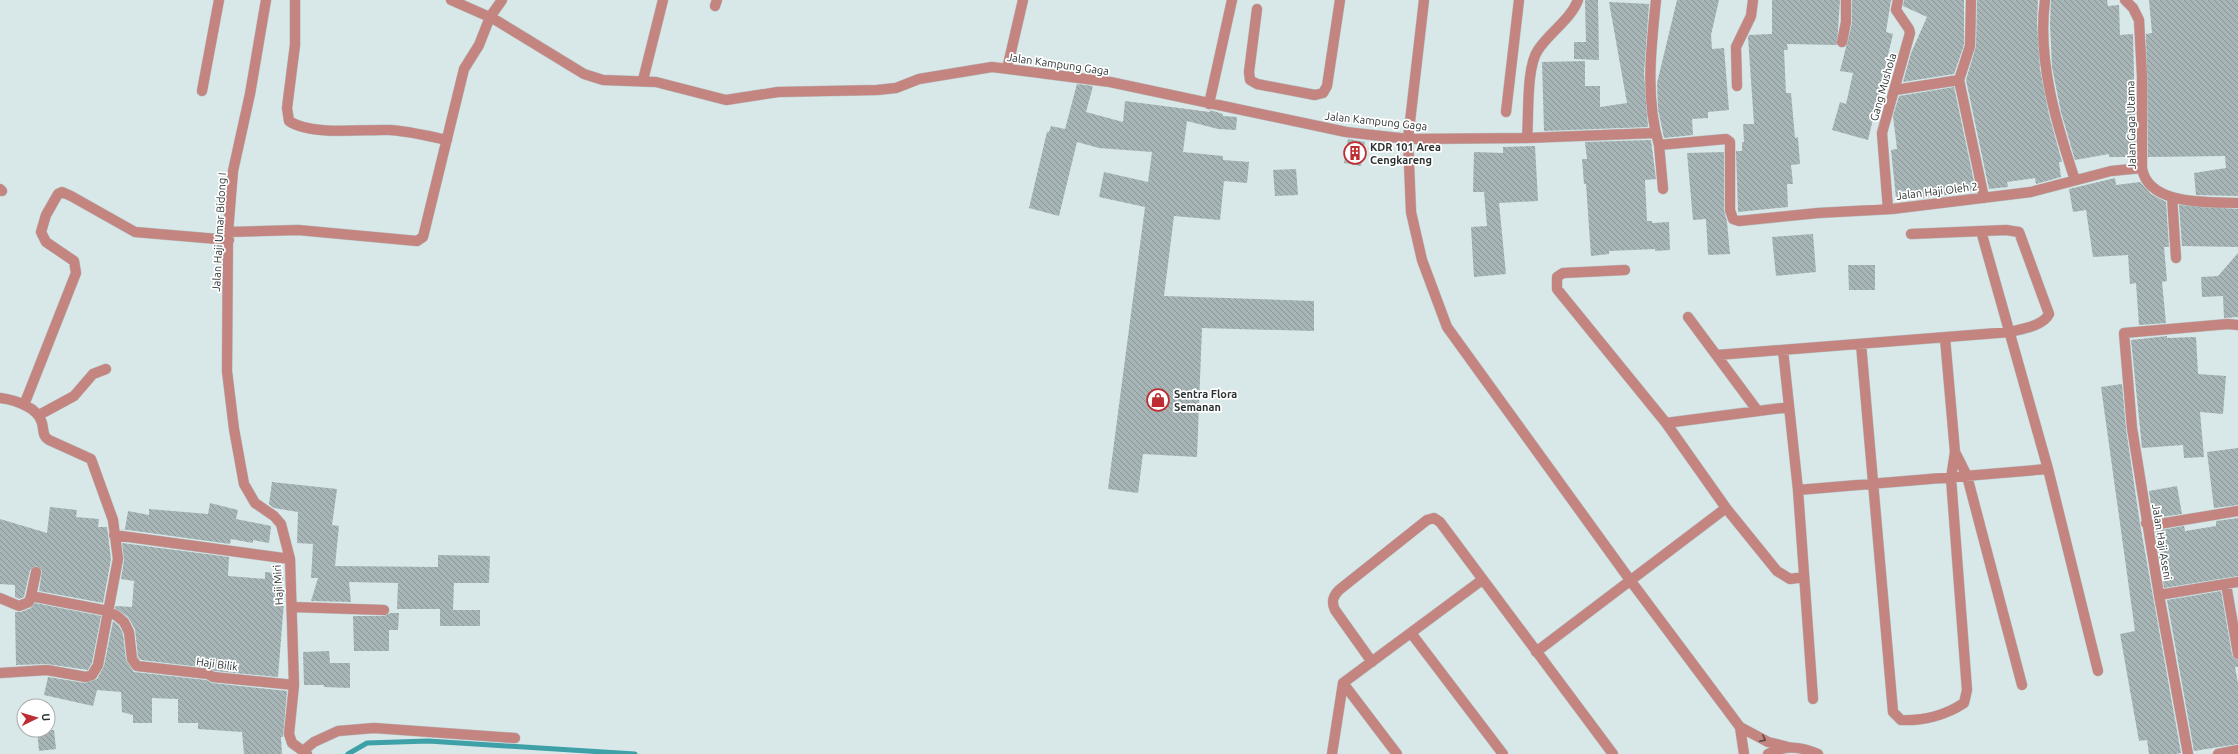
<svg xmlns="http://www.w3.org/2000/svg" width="2238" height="754" font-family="Ubuntu,sans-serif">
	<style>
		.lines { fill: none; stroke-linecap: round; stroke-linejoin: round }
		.stream { stroke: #3ea1a8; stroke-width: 5 }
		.building { fill: url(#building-back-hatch) }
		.minor-casing { stroke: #b6c3c4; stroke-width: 11 }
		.minor { stroke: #c4847f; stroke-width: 10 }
		.oneway { stroke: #5a4b49 }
		.labels { text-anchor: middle; stroke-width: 3.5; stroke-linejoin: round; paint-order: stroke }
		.street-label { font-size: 11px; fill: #2c3232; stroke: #fff }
		.poi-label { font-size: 11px; font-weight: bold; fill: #2c3232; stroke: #fff; text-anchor: start }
	</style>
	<defs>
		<pattern id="building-back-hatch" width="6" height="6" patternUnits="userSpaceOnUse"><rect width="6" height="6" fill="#a7b5b6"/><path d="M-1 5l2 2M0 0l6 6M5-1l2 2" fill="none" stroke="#889495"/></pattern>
	</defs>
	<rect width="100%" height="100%" fill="#d8e7e8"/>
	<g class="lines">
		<!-- stream -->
		<path class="stream" d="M348,754L367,743L428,741L635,754"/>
	</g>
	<!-- building -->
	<path class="building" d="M1585,0H1598L1599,60L1574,59V42H1586Z
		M1677,0H1719L1711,35L1712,49L1724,48L1729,110L1708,112V118L1692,119L1693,135L1664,138L1658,109L1657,83Z
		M1772,0H1840L1837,45L1787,44L1788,50H1784L1786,93H1791L1795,138L1798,137L1800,164L1791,165L1793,184H1787L1788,207L1738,212L1736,151H1742V142H1744L1743,124H1754L1748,37L1749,35L1772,34Z
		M1852,0H1891L1886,32L1893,34L1868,140L1832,130L1840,102L1846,104L1853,73L1840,71L1852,23Z
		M1904,0H1964V45L1954,74L1903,82L1911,53L1927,17L1903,6Z
		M1977,0H2038L2037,23L2040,69L2049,115L2062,162H2059L2061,177L2036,184L2035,178L2007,182L2008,187L1989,189L1966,80L1976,46Z
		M2051,0H2107L2108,6L2119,5L2120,35L2133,34L2136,157H2109V154L2075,160L2061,112L2052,67L2050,23Z
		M2149,0H2238V196L2196,195L2194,173L2226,168L2225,156L2148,157L2146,34L2152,33Z
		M1609,2L1649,4L1644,73L1648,127L1544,131L1542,62L1585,61V86H1600V107L1627,103Z
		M1077,84L1093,86L1086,112L1123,122L1125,101L1210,112V110L1223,114V116L1237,117L1236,130L1218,129L1187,121L1183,152L1223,156V160L1249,162L1247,183L1224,181L1220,220L1174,216L1164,296L1314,301V331L1202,328L1197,457L1143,454L1138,493L1108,489L1145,207L1099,197L1104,172L1148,182L1152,152L1099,148L1077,142L1059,216L1029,208L1047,132H1049L1051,126L1065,129Z
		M1954,87L1976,191L1916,199V196L1896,198L1891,150L1897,149L1893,116L1899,96Z
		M1348,139L1365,142L1361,166L1344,163Z
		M1651,140L1656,179L1645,180L1647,221H1652V223L1669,222L1670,250L1655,251V249L1609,251V254L1591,256L1586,184H1584L1582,159H1587L1585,142Z
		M1535,146L1538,201L1499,203L1506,274L1474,277L1471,227L1487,226L1484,192H1473L1474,152L1503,153V147Z
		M1724,152V210L1727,222L1730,254L1708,255L1706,219L1693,220L1687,153Z
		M1296,169L1298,195L1275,196L1273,170Z
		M2115,178L2116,185L2140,182L2151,194L2166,202L2169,247H2164L2167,281L2162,282L2166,323L2139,325L2136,283L2130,284L2128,255L2093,257L2086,210L2073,212L2069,189Z
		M2179,205L2238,209V247L2182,246Z
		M1813,234L1816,272L1776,276L1772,237Z
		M2238,253V317L2224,318L2223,296L2202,297L2201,277L2218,276Z
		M1848,265H1875V290H1849Z
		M2167,336V338L2196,337L2198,374L2226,376L2223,414L2200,412L2204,457L2184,458L2183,445L2142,448L2131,340Z
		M2122,384L2126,429L2140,524L2181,753L2176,754H2149L2147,740L2139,741L2120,634L2135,631L2101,387Z
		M2238,448V505L2214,508L2207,452Z
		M272,482L337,489L332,525L339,526L335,566L438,567V555L490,556L489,583H454L453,610H480V626H440V609H397L398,583L349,582L351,602L311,601L318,578H311L313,544L297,543L298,512L274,508L269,504Z
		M2177,486L2182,514L2153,518L2149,491Z
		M210,503L238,510L236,519L271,526L269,543L253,540V543L231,539L230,544L121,529H125L128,511L149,515V509L208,514Z
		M50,507L77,510L76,517L99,519L98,527H107L111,559L103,603L39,591L42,570L37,566L30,570L24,597L19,599L15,597V585L0,584V519L47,533Z
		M2238,518V576L2164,588L2155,531L2184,526L2185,531L2216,526V521Z
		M122,543L229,557L228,576L265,579V572L283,574L281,602H284L278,677L215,671L209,668L141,660L138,657L135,629L128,617L115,608L116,606L132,607L134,581L121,579L124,560Z
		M2221,591L2232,655L2238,660V667H2235L2238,683V744L2194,751L2167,600Z
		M35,603L101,616L92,663L88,670L47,664L16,665L15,612H21L31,608Z
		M390,613H399L398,630H389V651H354L353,616H384Z
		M113,621L119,626L123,634L126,660L134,672L206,680L212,683L287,691L283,737H281L282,754H244L242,732L198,729V723H178V699L152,698V723H133V715L122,712L121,692L97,690L93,706L44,695L48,677L85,683L97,679L104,666Z
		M329,651L330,663H350V688L324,687V685H304L303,652Z
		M37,730H54L56,749L39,751Z"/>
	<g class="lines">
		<!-- minor casing -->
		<g class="minor-casing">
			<path id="minor" d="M266,0L250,94L233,171L228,232L227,371L234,429L244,484L255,503L274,516L281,524L290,559L294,685L289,734L292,743L307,754
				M295,0V45L287,108L289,121C311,136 363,129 389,130C409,131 428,136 447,140
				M451,0L494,19L584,74L603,80L656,82L726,100L778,92L877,90L896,88L919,79L992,67L1110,82L1346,132L1408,139L1527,138C1529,116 1526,67 1538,50C1549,33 1571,19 1578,0
				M1424,0L1408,139L1411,212L1422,260L1447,327L1630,580L1740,727L1768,742L1788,747
				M1656,0C1651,48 1645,98 1659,145L1726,139L1730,142V210L1733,219L1739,221L1818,213L1892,209L2031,192L2111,171L2142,168
				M1971,0L1970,46L1959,80L1984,198
				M2045,0C2037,60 2056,123 2075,180
				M2125,0L2133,8L2139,20L2142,76V168C2148,206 2209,202 2238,203
				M715,6L717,0
				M1257,9L1249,72L1250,80L1257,84L1315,95L1323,93L1327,86L1340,0
				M1842,42L1846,22V0
				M1007,69L1023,0
				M643,80L663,0
				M1737,86L1736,47L1751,16L1753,0
				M1895,90L1959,80
				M202,91L219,0
				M1209,104L1232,0
				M1506,112L1519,0
				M1527,138L1655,133
				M1659,145L1663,189
				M0,189L2,191
				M2172,197L2176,258
				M1888,209L1882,133L1910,33L1909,29L1896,10L1898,0
				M1981,231L2048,469L2098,671
				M228,232L298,230L417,241L423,237L464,69L479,45L490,17L502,0
				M1625,270L1563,273L1557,277V289L1666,423L1726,508L1777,571L1790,579L1804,577
				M1688,317L1757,410
				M1945,338L1955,452L1967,476L2022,685
				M1861,344L1893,712L1901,720C1923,721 1946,715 1964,703L1967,690L1951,478L1955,452
				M1783,350L1798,490L1813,699
				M1717,355L2010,332C2022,329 2043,326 2049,314L2019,232L2006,230L1911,234
				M0,398C15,400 38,407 42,423C44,430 42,436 49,440L91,459L113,520L118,559L98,665L92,675L86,677L47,670L0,673
				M24,405L76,273L74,261L46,242L41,232L46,215L58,194L62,192L71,196L135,232L229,240
				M39,415L74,396L93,374L106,369
				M1666,423L1789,407
				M1798,490L2048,469
				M2146,523L2153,525L2238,511
				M114,535L290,559
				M2226,584L2238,654
				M2159,595L2238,582
				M31,596L36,572
				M0,598L19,606L29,602L31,596L108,611L117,616L124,622L129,632L132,659L137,666L208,674L213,677L294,685
				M292,607L384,610
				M1411,633L1503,754
				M1536,652L1726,508
				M1372,662L1335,610C1331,602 1333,596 1339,590L1427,520L1434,518L1440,522L1613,754
				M1343,683L1397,754
				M1740,727L1744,754
				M303,751L314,742L338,731L374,728L515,738
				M1332,754L1343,683L1482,580
				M1768,754C1785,745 1800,746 1818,754
				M2188,754L2159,595L2132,428L2124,333L2228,324L2238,325
				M2218,754L2238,750"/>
		</g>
		<!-- minor -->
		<use href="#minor" class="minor"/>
	</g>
	<!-- one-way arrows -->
	<defs><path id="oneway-chevron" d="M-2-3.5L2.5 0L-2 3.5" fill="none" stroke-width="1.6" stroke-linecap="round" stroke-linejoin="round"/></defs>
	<use class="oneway" href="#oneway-chevron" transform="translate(1763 739) rotate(27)"/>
	<!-- icons -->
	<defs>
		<g id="building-ring" transform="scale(1.15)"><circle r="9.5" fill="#fff" stroke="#bd2d31" stroke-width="1.5"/><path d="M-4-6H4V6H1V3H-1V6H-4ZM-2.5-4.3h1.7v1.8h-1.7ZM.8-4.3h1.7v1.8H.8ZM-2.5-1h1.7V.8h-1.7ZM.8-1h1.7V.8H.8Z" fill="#bd2d31"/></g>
		<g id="shop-ring" transform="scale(1.15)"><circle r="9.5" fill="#fff" stroke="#bd2d31" stroke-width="1.5"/><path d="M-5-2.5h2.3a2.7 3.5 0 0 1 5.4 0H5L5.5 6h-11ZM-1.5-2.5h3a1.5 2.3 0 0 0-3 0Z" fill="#bd2d31"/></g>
	</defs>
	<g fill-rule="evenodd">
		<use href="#building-ring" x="1355" y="153"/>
		<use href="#shop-ring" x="1158" y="400"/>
	</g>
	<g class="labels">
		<!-- street labels -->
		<g class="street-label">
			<text transform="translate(1058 64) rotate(8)" y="4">Jalan Kampung Gaga</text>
			<text transform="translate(1883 87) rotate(-74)" y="4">Gang Mushola</text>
			<text transform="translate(1376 121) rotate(6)" y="4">Jalan Kampung Gaga</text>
			<text transform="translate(2131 125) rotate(-91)" y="4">Jalan Gaga Utama</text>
			<text transform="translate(1937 191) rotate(-7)" y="4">Jalan Haji Oleh 2</text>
			<text transform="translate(219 232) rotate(-87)" y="4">Jalan Haji Umar Bidong I</text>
			<text transform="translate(2162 542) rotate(81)" y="4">Jalan Haji Aseni</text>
			<text transform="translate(278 585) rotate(-93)" y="4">Haji Miri</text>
			<text transform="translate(217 664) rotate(8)" y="4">Haji Bilik</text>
		</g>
		<!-- poi labels -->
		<g class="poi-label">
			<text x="1370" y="151">KDR 101 Area<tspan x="1370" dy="13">Cengkareng</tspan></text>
			<text x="1174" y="398">Sentra Flora<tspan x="1174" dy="13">Semanan</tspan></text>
		</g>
	</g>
	<!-- north arrow -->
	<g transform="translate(36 718) rotate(85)"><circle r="19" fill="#ffffff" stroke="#abadad"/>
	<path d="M0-3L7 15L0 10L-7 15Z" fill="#bd2d31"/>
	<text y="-6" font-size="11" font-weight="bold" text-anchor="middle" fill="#2c3232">U</text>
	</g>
</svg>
